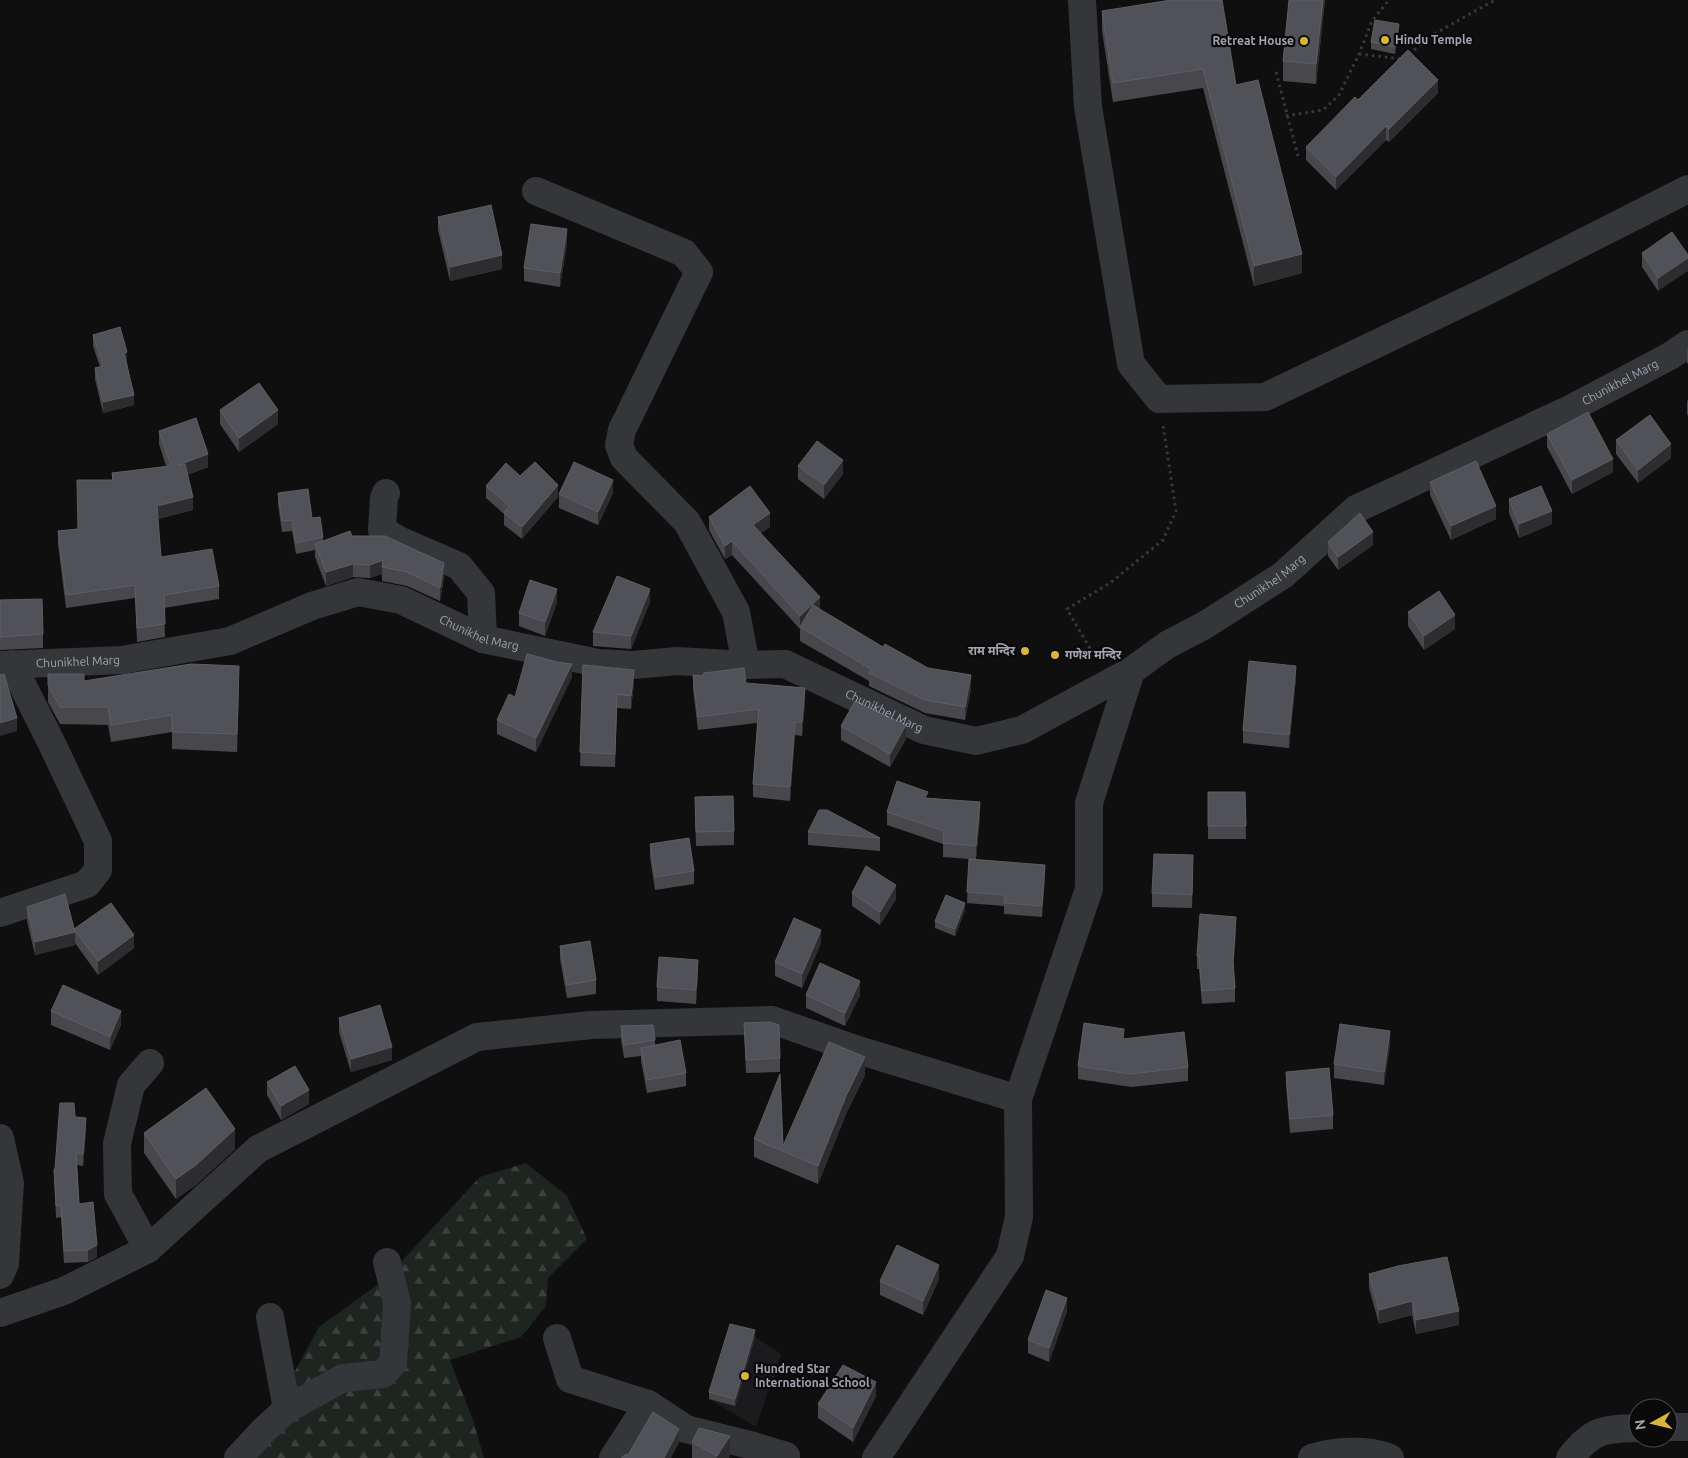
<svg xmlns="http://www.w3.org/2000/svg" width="1688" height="1458" font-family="Ubuntu,'Noto Sans Devanagari',sans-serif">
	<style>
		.built { fill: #1b1b1d }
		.forest { fill: url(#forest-firs) }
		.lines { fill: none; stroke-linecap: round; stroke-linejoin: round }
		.path { stroke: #39393d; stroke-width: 3; stroke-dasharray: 2.5 4; stroke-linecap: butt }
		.minor { stroke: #353639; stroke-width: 28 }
		.wall { fill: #48484c }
		.shaded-wall { fill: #2d2d30 }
		.building { fill: #515257; stroke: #5e5f65 }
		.poi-dot { fill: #d9b33e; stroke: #0a0a0b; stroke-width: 2 }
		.labels { text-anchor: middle; stroke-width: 4.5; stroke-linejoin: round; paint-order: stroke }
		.poi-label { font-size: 12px; font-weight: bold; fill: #a2a5af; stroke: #0a0a0b; text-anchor: start }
		.street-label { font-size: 12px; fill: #a2a5af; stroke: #0a0a0b }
	</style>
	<defs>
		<pattern id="forest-firs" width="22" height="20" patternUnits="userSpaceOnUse" patternTransform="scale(1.25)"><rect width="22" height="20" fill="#1e241f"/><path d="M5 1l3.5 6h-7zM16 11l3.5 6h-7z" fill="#3c413d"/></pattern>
	</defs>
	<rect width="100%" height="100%" fill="#0f0f10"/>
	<!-- built -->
	<path class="built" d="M730,1331L755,1337L781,1354L756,1427L709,1399Z"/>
	<!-- forest -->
	<path class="forest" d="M526,1163L567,1196L587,1239L548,1278L546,1306L521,1337L450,1360L474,1423L484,1458H234L265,1426L319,1327L384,1280L480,1177Z"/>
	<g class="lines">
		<!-- path -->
		<path class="path" d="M1359,54L1402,59
			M1409,54L1434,34L1495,0
			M1276,72L1298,156
			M1286,116L1323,110L1339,95L1359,54L1372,21L1389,0
			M1100,656L1092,652L1067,609L1110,583L1163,540L1176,511L1163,425"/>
		<!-- minor -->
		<g class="minor">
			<path d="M1082,0L1088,107L1131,364L1159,399L1265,397L1487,291L1688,189"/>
			<path d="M536,191L684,253L699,272L622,430L619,445L624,458L687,522L736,612L746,665"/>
			<path d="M386,493L384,498L382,530L401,541L459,566L481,593L483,639"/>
			<path id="s1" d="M0,665L122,660L230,641L312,606L358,592L401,600L483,639L598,663L634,665L677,661L746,665L785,664L924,730L976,741L1022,730L1131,671L1167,645L1205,625L1283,575L1356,509L1568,410L1670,356L1688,344"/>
			<path d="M0,913L87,884L98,870V841L53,746L12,664"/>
			<path d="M0,1138L10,1183L5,1264L0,1275"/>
			<path d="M148,1249L118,1194L117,1144L131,1085L150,1063"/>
			<path d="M0,1313L64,1291L148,1249L258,1149L477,1037L591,1025L772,1020L858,1050L1018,1099"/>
			<path d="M270,1317L287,1409"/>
			<path d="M557,1338L570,1379L648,1404L686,1429L750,1445L786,1456"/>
			<path d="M1668,1427H1688"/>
			<path d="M238,1458L263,1431L287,1409L343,1378L383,1374L393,1363L397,1303L387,1262"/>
			<path d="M613,1458L648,1404"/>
			<path d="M876,1458L1010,1256L1019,1217L1018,1099L1089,889V803L1131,671"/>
			<path d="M1312,1458C1334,1450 1367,1449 1390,1458"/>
			<path d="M1570,1458C1593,1429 1603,1429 1638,1428"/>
		</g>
	</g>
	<!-- wall -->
	<path class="wall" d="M1289,0H1325L1316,84L1283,81V61Z
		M1102,11L1236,85L1302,273L1254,286L1203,88L1113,102L1102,31Z
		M1399,31L1395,54L1371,49V42Z
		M1438,93L1389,142L1386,140L1336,190L1306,160V147L1358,100Z
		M438,217L502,269L450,281L438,230Z
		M1672,232L1658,291L1642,267V253Z
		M567,243L560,287L524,281V268Z
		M93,335L127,363L134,405L103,413L95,379V368L100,367L93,346Z
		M1688,349V364L1687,363V350Z
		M1688,400V416L1687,414V401Z
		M220,410L278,424L239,452L220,424Z
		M159,431L208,467L187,475L193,510L158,519L161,557L219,586V599L164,608L165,637L137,642L135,598L66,608L58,544V531L78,529L112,480V473L166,466L159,444Z
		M1547,434L1613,472L1572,494L1547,447Z
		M1616,440L1671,458L1638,483L1616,454Z
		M798,466L843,474L824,499L798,479Z
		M1430,482L1496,519L1451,540L1430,495Z
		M486,486L558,497L522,539L504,525V514L486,498Z
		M278,493L312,518L323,537V541L352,536L444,577L440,601L407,586L382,581V574L370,578L353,577L326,586L315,557V550L296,554L292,531L282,532L278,504Z
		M613,493L598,525L559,508V494Z
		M1509,499L1552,524L1519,538L1509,513Z
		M709,517L770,527L761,533L820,610L883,647L928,668L971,689L965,720L925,713L869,686V681L800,641V629L732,555L725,559L709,530Z
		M1328,542L1373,545L1338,570L1328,556Z
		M0,600L43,634V648L0,650Z
		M557,602L545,636L519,626V613Z
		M650,602L631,649L593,646V632Z
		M1408,612L1455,629L1424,650L1408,626Z
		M583,665L634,683L631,709L617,708L615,767L580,766Z
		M48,674L84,681L239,683L237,752L172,749V732L111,742L108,725L60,724L48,702Z
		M693,675L746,683L805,702L802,736L795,735L790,801L753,797V784L757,723L698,730L693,689Z
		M572,677L536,752L497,734V720L515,697Z
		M1296,678L1289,748L1243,743V730Z
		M841,726L906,739L890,767L841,740Z
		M1208,792H1245L1246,839H1208Z
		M928,798L980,816L976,859L1045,876L1042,917L1004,914V906L967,903L969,859L943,857V844L887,825V812Z
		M695,811L734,831V845L696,846Z
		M808,832L880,838V851L808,845Z
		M650,844L694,871V884L655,890L650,857Z
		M1193,868L1192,908L1152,907V893Z
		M852,893L896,899L880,925L852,906Z
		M27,907L74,929L134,948L98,975L75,943V945L35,955L27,921Z
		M965,910L955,936L935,928V921Z
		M1236,931L1233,968L1235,988V1002L1202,1004L1199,969H1197V956Z
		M821,943L802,988L775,976V962Z
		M560,946L596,980V994L567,998L560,959Z
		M698,974L696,1004L657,1001V987Z
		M806,995H860L845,1026L806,1008Z
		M51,1011L121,1025L110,1050L51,1025Z
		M339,1018L392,1060L351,1072L339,1032Z
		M744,1023L780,1058V1072L746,1073Z
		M621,1026L655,1040V1045L686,1073V1086L647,1093L641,1061V1056L624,1058L621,1040Z
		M1124,1039L1188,1067V1081L1131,1087L1078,1079V1066Z
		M1390,1045L1384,1085L1334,1078V1064Z
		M1286,1072L1333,1115V1129L1290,1133L1286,1085Z
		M865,1075L846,1114L818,1184L754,1157V1139L783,1146Z
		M267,1082L309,1104L281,1120L267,1095Z
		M75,1117L86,1130L83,1166L77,1165L79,1204L97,1257L88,1262L64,1263L61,1217L56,1218L54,1169H55Z
		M144,1133L235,1149L196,1185L176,1199L144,1153Z
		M1369,1274L1459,1325L1416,1334L1412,1315L1379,1324L1369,1288Z
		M939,1279L923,1315L880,1295V1281Z
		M1067,1311L1049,1362L1028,1353V1340Z
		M755,1337L735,1406L709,1399V1392Z
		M876,1396L853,1442L818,1418V1404Z
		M692,1442L730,1456L728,1458H692Z"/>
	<!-- shaded-wall -->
	<path class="shaded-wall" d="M1323,0H1325L1316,84V64Z
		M1399,24V31L1395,54V47Z
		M1438,80V93L1389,142V129Z
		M1386,126V140L1336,190V177Z
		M567,229V243L560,287V273Z
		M1302,254V273L1254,286V266Z
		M502,255V269L450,281V267Z
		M1688,258V271L1658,291V278Z
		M127,352V363L124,364V353Z
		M134,395V405L103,413V402Z
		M278,410V424L239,452V438Z
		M1671,444V458L1638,483V470Z
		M208,454V467L178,478V465Z
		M1613,459V472L1572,494V480Z
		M843,460V474L824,499V485Z
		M613,480V493L598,525V512Z
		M558,485V497L522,539V527Z
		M193,497V510L157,519V506Z
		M1496,506V519L1451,540V526Z
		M1552,511V524L1519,538V524Z
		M770,513V527L753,539V525Z
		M1373,532V545L1338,570V557Z
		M732,541V555L725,559V546Z
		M383,560L382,574L370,578V565Z
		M444,563V577L440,601V588Z
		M353,564V577L326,586V572Z
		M557,589V602L545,636V622Z
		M650,589V602L631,649V636Z
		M820,597V611L800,627V616Z
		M1455,615V629L1424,650V636Z
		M572,664V677L536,752V738Z
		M239,666V683L237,752V734Z
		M1296,666V678L1289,748V735Z
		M634,670V683L631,709V696Z
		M971,675V689L965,720V707Z
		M805,688V702L802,736V722Z
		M617,694V708L615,767V754Z
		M17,718V731L0,736V723Z
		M795,722V735L790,801V787Z
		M906,725V739L890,767V754Z
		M980,802V816L976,859V846Z
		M1045,865V876L1042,917V906Z
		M896,885V899L880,925V912Z
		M965,903V910L955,936V929Z
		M1236,917V931L1233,974V961Z
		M821,930V943L802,988V974Z
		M75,932V945L35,955V942Z
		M134,935V948L98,975V961Z
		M698,960V974L696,1004V990Z
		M860,981V995L845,1026V1013Z
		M121,1011V1025L110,1050V1037Z
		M1390,1031V1045L1384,1085V1072Z
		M392,1047V1060L351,1072V1059Z
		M865,1057V1075L846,1114L818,1184V1166L846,1096Z
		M309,1090V1104L281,1120V1106Z
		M86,1118V1130L83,1166V1154Z
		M235,1129V1149L196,1185L176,1199V1179Z
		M97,1245V1257L88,1262V1250Z
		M939,1265V1279L923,1315V1301Z
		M1067,1298V1311L1049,1362V1348Z
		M1412,1301V1315L1379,1324V1310Z
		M1459,1311V1325L1416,1334V1320Z
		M755,1330V1337L735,1406V1399Z
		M876,1382V1396L853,1442V1428Z
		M679,1429V1443L671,1458H664Z
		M730,1436V1456L728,1458H717V1456Z"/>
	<!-- building -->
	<path class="building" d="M1171,0H1222L1236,85L1258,80L1302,254L1254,266L1203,69L1113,83L1102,11Z
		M1289,0H1323L1316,64L1283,61Z
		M1375,20L1399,24L1395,47L1371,42Z
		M1408,50L1438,80L1389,129L1386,126L1336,177L1306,147L1355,97L1358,100Z
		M491,205L502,255L450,267L438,217Z
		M531,224L567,229L560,273L524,268Z
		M1672,232L1688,255V258L1658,278L1642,253Z
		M120,327L127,352L124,353L134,395L103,402L95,368L103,366L93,335Z
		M259,383L278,410L239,438L220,410Z
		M1588,412L1613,459L1572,480L1547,434Z
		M1650,415L1671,444L1638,470L1616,440Z
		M196,418L208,454L178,465L185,464L193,497L157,506L161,557L212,549L219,586L164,595L165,624L137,628L135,585L66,595L58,531L78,529L77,480H113L112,473L171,466L159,431Z
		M817,441L843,460L824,485L798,466Z
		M1476,461L1496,506L1451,526L1430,482Z
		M535,462L558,485L522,527L504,513L509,506L486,486L506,463L520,476Z
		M574,462L613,480L598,512L559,494Z
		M750,486L770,513L753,525L820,597L800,616L732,541L725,546L709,517Z
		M1541,486L1552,511L1519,524L1509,499Z
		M308,489L312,518L320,517L323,537L296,543L292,520L282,521L278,493Z
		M1360,513L1373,532L1338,557L1328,542Z
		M350,531L352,536H385L444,563L440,588L407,572L382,567L383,560L370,565L353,564L326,572L315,544Z
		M617,576L650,589L631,636L593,632Z
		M530,580L557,589L545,622L519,613Z
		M1439,591L1455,615L1424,636L1408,612Z
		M42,599L43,634L0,637V600Z
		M813,605L883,647L885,644L928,668L971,675L965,707L925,700L869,673L871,669L800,627Z
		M527,654L557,662L572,664L536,738L497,720L509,694L515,697Z
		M1249,661L1296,666L1289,735L1243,730Z
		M191,664L239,666L237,734L172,732V715L111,725L108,707H60L48,685V674H84V681Z
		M583,665L634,670L631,696L617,694L615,754L580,752Z
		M744,668L746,683L805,688L802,722H795L790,787L753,784L759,709L698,717L693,675L703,676L704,673Z
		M4,674L17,718L0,723V675Z
		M855,701L906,725L890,754L841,726Z
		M897,781L928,792L925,798L980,802L976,846L943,843L944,831L887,812Z
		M1208,792H1245L1246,826H1208Z
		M733,796L734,831L696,832L695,797Z
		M819,810H827L880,838L808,832Z
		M689,838L694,871L655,877L650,844Z
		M1154,854L1193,855L1192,895L1152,893Z
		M969,859L1045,865L1042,906L1004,903L1005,895L967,892Z
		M866,866L896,885L880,912L852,893Z
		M65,894L75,932L35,942L27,907Z
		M946,895L965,903L955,929L935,921Z
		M111,903L134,935L98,961L74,929Z
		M1200,914L1236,917L1233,961L1235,988L1202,991L1199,956H1197Z
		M794,918L821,930L802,974L775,962Z
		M590,941L596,980L567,985L560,946Z
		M659,957L698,960L696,990L657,987Z
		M820,963L860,981L845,1013L806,995Z
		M63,985L121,1011L110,1037L51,1011Z
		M380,1005L392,1047L351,1059L339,1018Z
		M770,1022L779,1025L780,1058L746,1060L744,1023Z
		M1084,1023L1124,1029L1123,1039L1184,1032L1188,1067L1131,1074L1078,1066Z
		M1340,1024L1390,1031L1384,1072L1334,1064Z
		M653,1025L655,1040L624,1045L621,1026Z
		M680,1040L686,1073L647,1080L641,1048Z
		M829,1042L865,1057L846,1096L818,1166L754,1139L780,1074L783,1146Z
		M295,1066L309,1090L281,1106L267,1082Z
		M1329,1068L1333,1115L1290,1119L1286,1072Z
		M206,1088L235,1129L196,1165L176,1179L144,1133Z
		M60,1103H74L75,1117L86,1118L83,1154L76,1153L79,1204L93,1202L97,1245L88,1250L64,1251L61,1205L56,1206L54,1169H55Z
		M897,1245L939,1265L923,1301L880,1281Z
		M1447,1257L1459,1311L1416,1320L1412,1301L1379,1310L1369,1274L1398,1266Z
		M1046,1290L1067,1298L1049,1348L1028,1340Z
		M730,1324L755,1330L735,1399L709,1392Z
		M843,1365L876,1382L853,1428L818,1404Z
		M653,1412L679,1429L664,1458H621L626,1454L628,1455Z
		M699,1428L730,1436L717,1456L692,1442Z"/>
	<!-- markers -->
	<g class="poi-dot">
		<circle cx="1385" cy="40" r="5"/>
		<circle cx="1304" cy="41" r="5"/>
		<circle cx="1025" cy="651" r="5"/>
		<circle cx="1055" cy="655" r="5"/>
		<circle cx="745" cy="1376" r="5"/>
	</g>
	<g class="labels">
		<!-- poi labels -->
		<g class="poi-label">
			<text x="1395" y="44">Hindu Temple</text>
			<text x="1294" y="45" text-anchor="end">Retreat House</text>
			<text x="1015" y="655" text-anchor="end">राम मन्दिर</text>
			<text x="1065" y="659">गणेश मन्दिर</text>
			<text x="755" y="1373">Hundred Star<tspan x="755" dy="14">International School</tspan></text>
		</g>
		<!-- street labels -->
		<g class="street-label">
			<text dy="4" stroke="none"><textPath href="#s1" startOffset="1758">Chunikhel Marg</textPath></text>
			<text dy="4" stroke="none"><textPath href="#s1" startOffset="1352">Chunikhel Marg</textPath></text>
			<text dy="4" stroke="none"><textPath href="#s1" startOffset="498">Chunikhel Marg</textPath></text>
			<text dy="4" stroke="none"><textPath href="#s1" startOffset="78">Chunikhel Marg</textPath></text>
			<text dy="4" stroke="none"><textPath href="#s1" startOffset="918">Chunikhel Marg</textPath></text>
		</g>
	</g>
	<!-- north arrow -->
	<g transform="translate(1653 1423) rotate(262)"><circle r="24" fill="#0a0a0b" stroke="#47484d"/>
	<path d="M0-4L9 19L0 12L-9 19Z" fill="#d9b33e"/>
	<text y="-8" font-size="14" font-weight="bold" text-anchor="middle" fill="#a2a5af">N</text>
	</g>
</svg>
